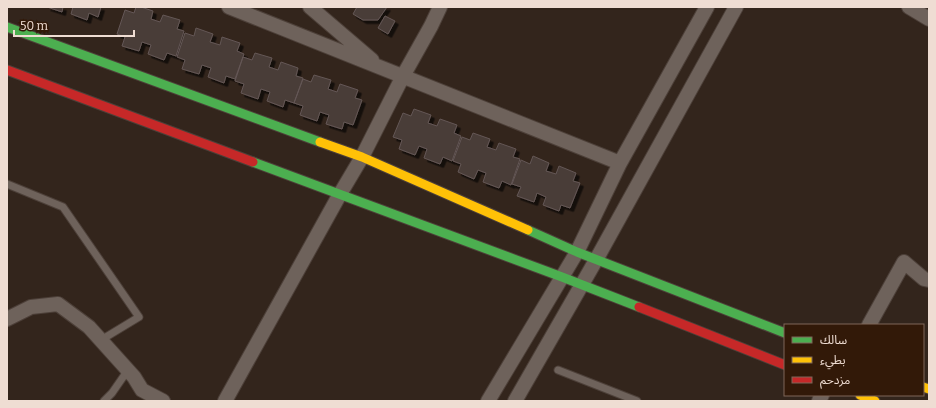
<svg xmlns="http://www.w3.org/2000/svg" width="936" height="408" font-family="Bitter,'Noto Sans Arabic',serif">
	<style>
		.building { fill: #493c39; stroke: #645755; filter: url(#shadow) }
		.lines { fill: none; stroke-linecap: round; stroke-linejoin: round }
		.lane-casing { stroke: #4d4039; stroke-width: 9 }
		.street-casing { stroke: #4d4039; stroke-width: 16 }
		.fast-casing { stroke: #4d4039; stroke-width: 11 }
		.slow-casing { stroke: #4d4039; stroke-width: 11 }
		.jam-casing { stroke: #4d4039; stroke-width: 11 }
		.lane { stroke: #6e625b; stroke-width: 7 }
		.street { stroke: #6e625b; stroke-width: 14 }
		.fast { stroke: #4caf50; stroke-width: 9 }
		.slow { stroke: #ffc107; stroke-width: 9 }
		.jam { stroke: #c62828; stroke-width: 9 }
	</style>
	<defs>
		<filter id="shadow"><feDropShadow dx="3.5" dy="3.5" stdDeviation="0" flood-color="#0009"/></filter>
	</defs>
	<rect width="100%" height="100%" fill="#33251c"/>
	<!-- building -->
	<path class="building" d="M47,7H63L62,12Z
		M73,7H101L98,17L89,13L87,20L71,14Z
		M136,7H141L153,11L151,19L160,22L163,15L180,20L177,29L184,31L176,56L167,53L164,60L148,54L151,45L142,42L139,51L122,46L125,37L117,34L125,10L134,13Z
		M357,7H387L378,20H363L353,14Z
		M385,16L395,21L388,34L378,28Z
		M196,28L213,34L210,42L220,45L222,37L240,43L237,51L244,54L235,79L226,76L224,83L208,77L211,68L202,65L199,74L182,69L185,60L177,57L185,33L194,36Z
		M255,53L272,58L269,67L278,70L281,62L298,68L296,76L303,78L294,103L285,100L283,107L267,101L270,92L261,89L258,99L241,93L244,84L235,81L243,57L252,60Z
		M314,75L331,80L328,89L337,92L340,84L358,90L355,98L362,100L353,125L344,122L342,129L326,124L329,115L320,112L317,121L300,115L303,106L294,103L303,79L311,82Z
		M414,109L431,115L428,123L437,126L440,119L457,125L454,133L461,136L452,161L443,157L440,164L424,158L427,149L419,146L415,155L399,149L402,140L393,137L403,113L411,116Z
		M473,133L490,139L487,147L496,150L499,143L516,149L513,157L520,159L511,185L502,181L499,188L483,182L486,173L478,170L474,179L458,172L461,164L453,161L462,137L470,140Z
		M533,156L549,163L546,171L556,174L559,166L576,173L573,181L580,183L570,208L561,205L559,211L543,205L546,197L537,193L534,202L517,196L521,187L512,184L521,160L530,164Z"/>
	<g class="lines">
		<!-- lane casing -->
		<g class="lane-casing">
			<path id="lane" d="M7,184L63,207L139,317L101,340
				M558,370L637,401
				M104,401L112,393L128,370"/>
		</g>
		<!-- street casing -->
		<g class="street-casing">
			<path id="street" d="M229,7L620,163
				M310,7L372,60
				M909,7L929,19
				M7,319L31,307L58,304L89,327L134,377L142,390L163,401
				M869,325L904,262L924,279L929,280
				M225,401L340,194L362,157L403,76L431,26L440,7
				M488,401L577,252L620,163L707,7
				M515,401L596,260L736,7
				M819,401L822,395"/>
		</g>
		<!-- fast casing -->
		<g class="fast-casing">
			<path id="fast" d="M7,27L320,142
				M253,162L562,277L639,307
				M528,230L577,252L785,333"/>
		</g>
		<!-- slow casing -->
		<g class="slow-casing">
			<path id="slow" d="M320,142L362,157L528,230
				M923,387L929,389
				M860,395L875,401"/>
		</g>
		<!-- jam casing -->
		<g class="jam-casing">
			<path id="jam" d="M7,70L253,162
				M639,307L785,365"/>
		</g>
		<!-- lane -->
		<use href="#lane" class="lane"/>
		<!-- street -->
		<use href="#street" class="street"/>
		<!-- fast -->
		<use href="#fast" class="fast"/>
		<!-- slow -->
		<use href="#slow" class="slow"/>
		<!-- jam -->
		<use href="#jam" class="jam"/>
	</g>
	<!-- border -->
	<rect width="936" height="408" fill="none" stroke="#efddd3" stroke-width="16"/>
	<!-- legend -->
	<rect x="784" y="324" width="140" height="72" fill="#321908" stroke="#7e6759"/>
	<rect x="792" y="337" width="20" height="6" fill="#4caf50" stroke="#7e6759"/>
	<text x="820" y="344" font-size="12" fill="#efddd3">سالك</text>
	<rect x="792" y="357" width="20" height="6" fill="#ffc107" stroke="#7e6759"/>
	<text x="820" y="364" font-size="12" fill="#efddd3">بطيء</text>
	<rect x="792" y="377" width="20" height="6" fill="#c62828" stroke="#7e6759"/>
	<text x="820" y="384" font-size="12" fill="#efddd3">مزدحم</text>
	<!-- scale -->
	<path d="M14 30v6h120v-6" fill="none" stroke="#efddd3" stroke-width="2"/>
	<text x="20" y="30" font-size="12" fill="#efddd3" stroke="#321908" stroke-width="3" paint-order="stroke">50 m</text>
</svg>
